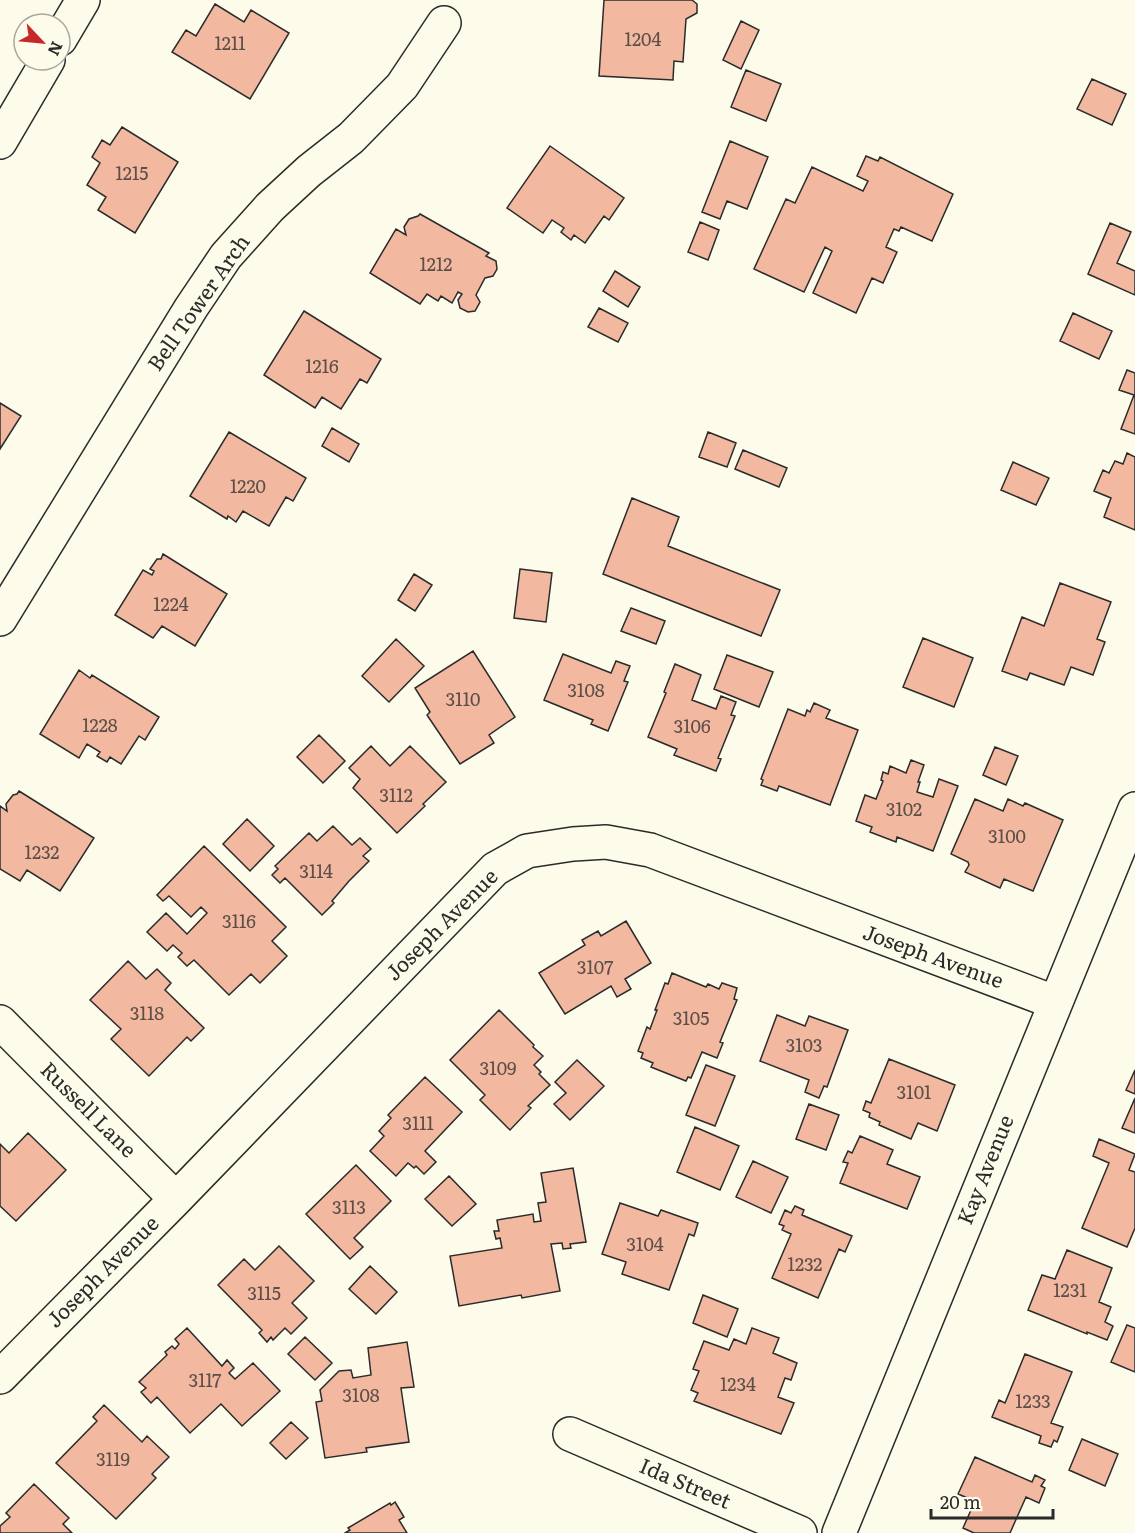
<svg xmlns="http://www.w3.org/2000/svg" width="1135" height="1533" font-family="Literata,serif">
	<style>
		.building { fill: #f2b8a0; stroke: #2b2b2b; stroke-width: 1.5 }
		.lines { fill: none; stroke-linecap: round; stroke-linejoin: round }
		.minor-casing { stroke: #2b2b2b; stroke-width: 36 }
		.minor { stroke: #fdfbea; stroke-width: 33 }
		.labels { text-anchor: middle; stroke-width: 4.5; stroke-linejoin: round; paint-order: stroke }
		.number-label { font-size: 18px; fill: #5d4e48 }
		.street-label { font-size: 21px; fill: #2b2b2b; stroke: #fdfbea }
	</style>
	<rect width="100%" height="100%" fill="#fdfbea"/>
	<!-- building -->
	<path class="building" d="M604,0H692L697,4V13L686,19L683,62L674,61L673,80L599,76Z
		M215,4L244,22L251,10L289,33L250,99L172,52L186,30L196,36Z
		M741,21L759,30L741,69L723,60Z
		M746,70L781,84L766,121L731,107Z
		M1092,79L1126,94L1112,125L1077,109Z
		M122,127L178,162L135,233L98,210L106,197L87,185L100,163L92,157L102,140L110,145Z
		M730,141L768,157L747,209L727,201L720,219L702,212Z
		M550,146L624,198L609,220L604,216L585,243L574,235L571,240L561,232L564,228L552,220L543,233L507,208Z
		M866,156L878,161L880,157L953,194L932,241L901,227L899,231L894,229L886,247L897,252L883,283L872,278L856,313L813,293L832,251L825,247L804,292L754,269L786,199L795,203L812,167L863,191L868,181L857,176Z
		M420,214L489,253L486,256L496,261L497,269L493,276L485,278L476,295L480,302L475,311L468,312L460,308L458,300L462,294L458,292L452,303L441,296L438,301L427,294L420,304L370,273L396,229L406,235L404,227L409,219L418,216Z
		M700,222L719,230L708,260L688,252Z
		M1110,223L1131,232L1117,263L1135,271V295L1088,274Z
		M615,271L640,287L628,307L603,291Z
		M599,308L628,323L618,342L588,327Z
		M304,311L381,359L367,383L360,379L341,409L322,397L315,408L264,375Z
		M1073,313L1112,331L1099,359L1060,341Z
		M1127,370L1135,373V434L1121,429L1134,395L1119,390Z
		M0,403L21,416L0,449Z
		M332,428L359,444L349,462L322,446Z
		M229,432L306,478L293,501L286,497L269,526L243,511L236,522L228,516L227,519L190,496Z
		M708,432L736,443L727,467L699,457Z
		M743,450L787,468L779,487L735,469Z
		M1127,453L1135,457V530L1104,517L1111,498L1094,491L1103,470L1109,473L1115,461L1123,464Z
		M1013,462L1049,478L1036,505L1001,490Z
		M632,498L679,517L668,546L780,590L761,636L603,574Z
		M163,554L227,594L195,646L162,626L153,638L115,615L143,570L152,575L154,571L150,569L157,559H161Z
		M520,569L552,573L546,622L514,618Z
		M414,574L432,585L415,611L398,600Z
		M1060,583L1111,602L1097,639L1105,642L1093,675L1071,667L1064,685L1030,673L1027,680L1002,671L1022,617L1044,626Z
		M631,608L665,621L656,644L621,631Z
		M923,638L973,658L954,707L903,687Z
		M396,639L424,666L389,702L362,676Z
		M473,651L515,717L489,735L494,743L460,764L427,715L430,712L415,688Z
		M563,654L611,673L616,661L630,666L624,681L628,682L608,731L591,724L593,720L544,700Z
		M727,655L773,672L759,707L714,689Z
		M675,664L701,675L692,700L716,709L721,696L736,702L731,715L735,716L718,758L721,759L716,771L674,755L677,749L648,737L666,693L664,692Z
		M79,670L90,678L92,675L159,717L145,740L139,736L121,764L110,757L107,762L97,756L100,752L87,744L79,758L40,734Z
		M814,703L830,710L826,718L858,730L830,805L779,786L777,791L761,785L763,780L761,779L788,709L805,716L807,710L810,712Z
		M319,735L345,761L323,783L297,757Z
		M371,746L390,766L410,746L446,782L423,804L425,806L397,833L353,788L360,779L349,768Z
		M995,747L1018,756L1006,785L983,775Z
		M911,760L924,765L918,782H920L917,792L933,797L939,779L958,786L933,851L897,837L896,842L870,832L872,827L856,821L865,795L876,799L883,781L881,780L883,772L888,774L890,766L906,773Z
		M19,791L94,838L60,891L27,870L20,881L0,869V806L7,811L6,804L13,795L17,794Z
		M975,799L1003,811L1008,799L1023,806L1025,803L1063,820L1033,891L1004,879L1000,888L965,872L969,865L968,862L951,854Z
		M247,819L274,846L250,871L223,844Z
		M333,826L352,845L360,838L371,849L363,856L369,861L349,881L332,901L334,903L322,915L285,878L280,883L272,875L278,869L275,866L309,833L317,841Z
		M204,846L286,927L272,941L287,956L260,983L251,974L229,995L194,960L187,966L178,957L182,953L173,945L167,951L147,932L166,913L187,934L207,913L201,907L191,917L169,896L163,901L157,895Z
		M626,921L651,963L625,979L631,989L617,997L611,986L565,1014L539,973L585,945L582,940L598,931L601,936Z
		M128,961L146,979L157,969L171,983L165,990L204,1028L191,1041L187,1037L149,1076L111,1039L121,1029L90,1000Z
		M672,973L706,987L708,984L719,989L722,983L737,988L734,999L737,1000L720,1042L723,1043L717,1058L702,1052L691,1078L688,1077L686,1081L651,1067L653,1063L641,1058L643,1053L638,1051L647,1027L650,1029L657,1010H655L665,983L668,984Z
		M499,1010L534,1045L533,1047L543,1056L534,1065L541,1072L539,1074L550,1085L528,1106L531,1108L510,1130L480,1100L485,1095L450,1060Z
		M777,1015L805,1026L809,1016L848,1030L827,1087L824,1086L819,1098L805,1092L809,1080L760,1061Z
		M889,1059L955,1085L937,1131L918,1123L911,1139L879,1125L880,1122L869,1117L870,1113L863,1110L866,1101L871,1103Z
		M577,1060L604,1086L570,1120L554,1104L566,1093L555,1082Z
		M706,1065L735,1076L715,1126L686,1115Z
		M1135,1070V1094L1126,1090Z
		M425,1077L462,1112L425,1151L436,1162L424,1174L416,1166L414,1168L408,1163L396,1176L370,1151L384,1136L379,1131L391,1118L388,1115Z
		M1135,1098V1133L1122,1128Z
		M809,1104L839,1115L826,1150L796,1139Z
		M695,1127L739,1146L720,1190L677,1172Z
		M28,1133L66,1170L16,1221L0,1206V1144L9,1153Z
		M860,1136L893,1150L887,1164L920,1177L907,1209L840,1183L848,1163L843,1162L848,1151L852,1153Z
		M1099,1139L1135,1154L1129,1170L1135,1172V1228L1127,1247L1082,1228L1109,1163L1093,1156Z
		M753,1161L788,1177L771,1213L736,1197Z
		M356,1165L391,1201L354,1238L363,1247L350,1259L306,1214Z
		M573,1168L586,1242L570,1244L571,1248L563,1249L562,1243L551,1244L560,1291L522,1298L521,1295L459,1306L450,1256L502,1248L500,1238L496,1239L494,1231H499L497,1220L533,1214L534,1222L541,1221L538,1203L546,1202L541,1173Z
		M449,1176L476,1204L452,1226L425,1199Z
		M620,1203L658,1216L661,1210L698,1223L694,1236L689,1234L669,1290L622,1274L626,1262L602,1254Z
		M795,1206L804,1210L802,1215L852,1236L845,1252L839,1249L818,1298L772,1278L791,1234L782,1230L784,1226L779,1224L785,1210L791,1213Z
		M279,1246L314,1281L292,1303L307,1318L291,1334L285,1328L273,1340L271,1337L267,1342L259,1333L262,1330L218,1285L244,1259L255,1270Z
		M1067,1250L1112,1268L1099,1302L1111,1307L1105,1322L1113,1326L1107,1340L1087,1332V1334L1028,1310L1042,1275L1055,1279Z
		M370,1266L397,1292L376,1314L349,1289Z
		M703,1295L738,1309L727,1337L693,1323Z
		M1127,1325L1135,1328V1372L1111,1362Z
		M187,1328L222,1366L227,1360L234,1368L229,1373L235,1379L253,1363L280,1391L242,1426L221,1404L190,1433L157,1397L151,1403L141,1392L146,1388L139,1382L167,1355L165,1352L172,1346L175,1349L179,1344L175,1339Z
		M752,1328L779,1338L773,1353L797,1363L791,1380L785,1378L778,1397L794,1403L781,1434L694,1401L698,1393L691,1390L699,1371L693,1369L704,1341L729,1350L734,1339L746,1344Z
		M305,1337L332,1363L315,1380L288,1354Z
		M407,1342L414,1387L401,1388L409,1442L366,1448L367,1452L325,1458L316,1402L322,1401L320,1390L339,1371L351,1370L353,1378L371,1375L368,1348Z
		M1025,1354L1072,1372L1051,1423L1063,1427L1057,1442L1054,1440L1051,1447L1039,1443L1041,1436L992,1417L999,1400L1005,1403Z
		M104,1405L142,1442L147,1436L169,1457L152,1474L156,1478L116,1519L56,1463L97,1421L93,1417Z
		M291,1422L308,1438L286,1459L270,1443Z
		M1082,1439L1118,1454L1105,1486L1069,1470Z
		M975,1457L1032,1482L1035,1475L1045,1480L1041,1486L1045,1488L1039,1503L1026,1497L1010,1533H974L963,1528L975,1501L958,1494Z
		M34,1484L69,1518L63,1524L72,1533H0V1526L10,1517L6,1513Z
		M395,1502L404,1517L399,1520L407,1533H345L350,1530L348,1528L390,1503L391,1505Z"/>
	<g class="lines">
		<!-- minor casing -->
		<g class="minor-casing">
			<path id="minor" d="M60,39L83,0
				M0,142L48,60
				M0,619L191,308L226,256L270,207L309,171L351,138L402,86L444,23
				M0,1022L176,1199
				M0,1377L176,1199L495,869L527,851L573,844L606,842L650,850L1054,1002
				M570,1434L800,1533
				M839,1533L1135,809"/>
		</g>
		<!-- minor -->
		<use href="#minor" class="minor"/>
	</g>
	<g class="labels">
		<!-- number labels -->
		<g class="number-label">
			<text x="643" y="46">1204</text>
			<text x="230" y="50">1211</text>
			<text x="132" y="180">1215</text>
			<text x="436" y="271">1212</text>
			<text x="322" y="373">1216</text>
			<text x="248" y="493">1220</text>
			<text x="171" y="611">1224</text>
			<text x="586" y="697">3108</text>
			<text x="463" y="706">3110</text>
			<text x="100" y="732">1228</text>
			<text x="692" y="733">3106</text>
			<text x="396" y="802">3112</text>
			<text x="904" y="816">3102</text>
			<text x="1007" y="843">3100</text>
			<text x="42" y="859">1232</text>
			<text x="316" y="878">3114</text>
			<text x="239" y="928">3116</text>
			<text x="595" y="974">3107</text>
			<text x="147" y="1020">3118</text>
			<text x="691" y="1025">3105</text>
			<text x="804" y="1052">3103</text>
			<text x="498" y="1075">3109</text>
			<text x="914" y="1099">3101</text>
			<text x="418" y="1130">3111</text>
			<text x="349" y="1214">3113</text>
			<text x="645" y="1251">3104</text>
			<text x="805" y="1271">1232</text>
			<text x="1070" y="1297">1231</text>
			<text x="264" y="1300">3115</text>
			<text x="205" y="1387">3117</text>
			<text x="738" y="1391">1234</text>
			<text x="361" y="1402">3108</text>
			<text x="1033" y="1408">1233</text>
			<text x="113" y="1466">3119</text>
		</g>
		<!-- street labels -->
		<g class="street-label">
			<text transform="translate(199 303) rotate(-55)" y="7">Bell Tower Arch</text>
			<text transform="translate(442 925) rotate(-45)" y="7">Joseph Avenue</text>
			<text transform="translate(933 957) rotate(20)" y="7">Joseph Avenue</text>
			<text transform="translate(88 1110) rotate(45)" y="7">Russell Lane</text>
			<text transform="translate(986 1170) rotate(-68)" y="7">Kay Avenue</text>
			<text transform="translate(103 1272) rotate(-45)" y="7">Joseph Avenue</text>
			<text transform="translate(685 1484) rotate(23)" y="7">Ida Street</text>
		</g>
	</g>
	<!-- north arrow -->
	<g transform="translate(42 42) rotate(116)"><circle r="28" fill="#fdfbea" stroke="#a9a89e" stroke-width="1.5"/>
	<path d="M0-4.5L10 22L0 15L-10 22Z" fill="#c62828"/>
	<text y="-9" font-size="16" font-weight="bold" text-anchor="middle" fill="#2b2b2b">N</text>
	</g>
	<!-- scale -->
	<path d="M931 1509v9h122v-9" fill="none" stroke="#2b2b2b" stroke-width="3"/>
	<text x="940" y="1509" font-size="18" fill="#2b2b2b" stroke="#fdfbea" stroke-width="4.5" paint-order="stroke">20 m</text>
</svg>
